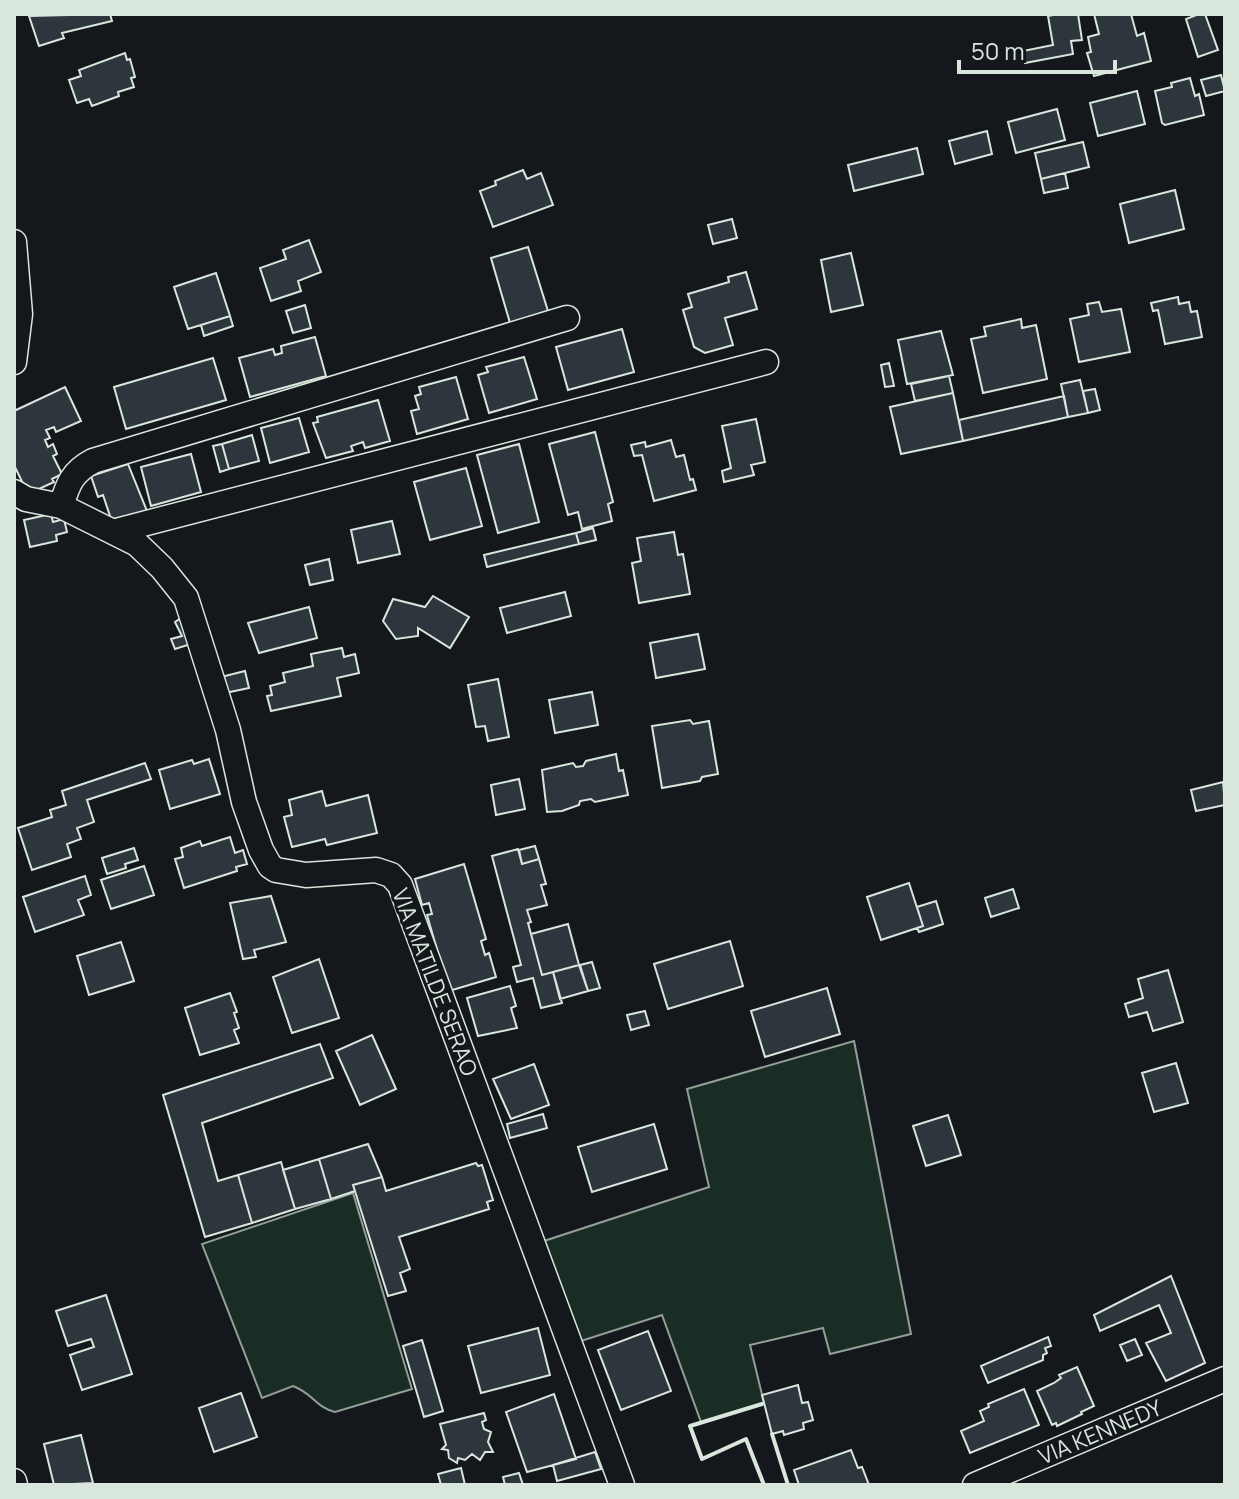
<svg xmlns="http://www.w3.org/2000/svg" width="1239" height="1499" font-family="Manrope,sans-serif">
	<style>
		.green { fill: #1a2d24; stroke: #939e99; stroke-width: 2 }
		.building { fill: #2c363c; stroke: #d8e6dc; stroke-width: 2 }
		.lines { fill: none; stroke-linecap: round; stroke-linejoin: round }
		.minor-casing { stroke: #d8e6dc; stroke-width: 27 }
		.minor { stroke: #14181c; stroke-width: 24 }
		.wall { stroke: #d8e6dc; stroke-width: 4 }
		.labels { text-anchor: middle; stroke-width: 6; stroke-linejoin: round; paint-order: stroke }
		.street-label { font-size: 22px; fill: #d8e6dc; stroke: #14181c }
	</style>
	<rect width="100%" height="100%" fill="#14181c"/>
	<!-- green -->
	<path class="green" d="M854,1041L911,1334L830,1354L823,1328L750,1345L764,1403L701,1422L662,1315L578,1342L541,1242L709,1187L687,1089Z
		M353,1193L412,1389L335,1412C315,1407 314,1394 293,1386L262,1398L202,1244Z"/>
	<!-- building -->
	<path class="building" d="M110,14L112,21L62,33L64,38L39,46L29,16Z
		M1058,14H1078L1082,40L1071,41L1073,54L1025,63L1023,51L1053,45L1048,16Z
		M1094,14H1131L1137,36L1144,33L1151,61L1094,76L1087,53L1091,52L1088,37L1099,34Z
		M1199,14H1205L1218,50L1198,57L1186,19Z
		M125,53L127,60L130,59L135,77L131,78L134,87L118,92L119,96L92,106L89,99L77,103L69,80L81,76L79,70Z
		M1221,75L1225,91L1206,96L1201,80Z
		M1190,78L1195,96L1199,94L1204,115L1165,125L1162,123L1155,91L1172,87L1171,83Z
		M1137,91L1145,124L1098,136L1090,103Z
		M1057,109L1065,140L1016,153L1008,122Z
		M987,131L992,154L955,164L949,141Z
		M1083,142L1089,167L1041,179L1035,153Z
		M917,148L923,174L854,191L848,165Z
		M523,170L527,179L541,173L553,205L493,227L480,191L496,185L495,181Z
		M1065,173L1068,188L1044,193L1041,179Z
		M1175,190L1184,229L1129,243L1120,204Z
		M732,219L737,238L713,244L708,225Z
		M309,240L321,272L298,281L301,291L271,301L260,268L286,259L283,250Z
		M528,247L548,311L510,323L491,258Z
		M851,253L863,305L831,312L821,260Z
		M746,272L757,309L725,318L733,345L705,353L694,347L683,310L692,307L688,294L729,282L728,277Z
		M216,273L230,316L188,329L174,287Z
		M1178,297L1179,304L1189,302L1191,312L1197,311L1202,337L1165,344L1158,310L1153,311L1151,303Z
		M1099,302L1102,312L1121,309L1130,352L1079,362L1070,319L1089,315L1087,304Z
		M305,305L311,328L293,333L286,311Z
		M230,316L233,326L204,336L201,325Z
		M1021,319L1022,328L1036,325L1047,379L983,393L971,339L986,336L984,327Z
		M622,329L634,372L568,390L556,347Z
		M941,331L953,375L907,384L898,340Z
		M315,337L326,376L250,397L239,358L273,349L275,355L282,353L281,346Z
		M524,357L537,399L489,413L478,375L488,372L486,367Z
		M213,358L226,400L126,429L114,387Z
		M889,363L894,386L885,387L881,365Z
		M949,376L953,393L915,401L911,384Z
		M456,377L468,419L417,434L411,411L419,409L415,396L421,394L419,387Z
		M1080,380L1088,413L1068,417L1061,384Z
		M65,387L81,421L56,432L54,427L46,430L50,438L45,440L48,447L53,444L57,454L53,456L62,474L52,479L54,482L28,494L14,465V411Z
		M1095,389L1100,410L1088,413L1083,391Z
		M953,393L963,441L901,454L890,407Z
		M1064,396L1068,417L963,441L959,420Z
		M378,400L390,441L365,448L363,442L351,446L353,451L326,458L313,423L318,422L317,417Z
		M299,418L309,452L270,463L261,428Z
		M756,419L765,462L751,465L754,475L724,482L722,471L731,468L722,426Z
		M595,432L613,502L608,504L612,521L582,529L578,512L568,515L549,444Z
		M252,435L259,461L229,469L222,444Z
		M671,440L676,457L684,455L690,480L693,479L696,490L654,501L642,455L634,456L631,445L645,442L646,447Z
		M222,444L229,469L220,472L213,446Z
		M519,444L539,522L498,533L477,455Z
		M191,454L201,492L151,506L141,467Z
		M128,464L147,511L112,522L103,495L98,497L91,476Z
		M466,468L482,526L430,540L414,482Z
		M51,514L53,522L64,519L67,532L56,535L57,541L30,547L24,520Z
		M392,521L400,554L358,563L351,530Z
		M593,528L596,540L579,544L576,533Z
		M674,532L678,555L683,554L690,594L639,603L632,563L641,561L637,538Z
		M576,533L579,544L487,567L484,555Z
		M329,559L333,580L310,585L305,565Z
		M565,592L571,616L507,633L500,608Z
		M433,596L469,617L450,648L418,628V636L396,639L383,621L393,599L425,607Z
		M309,607L317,638L259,653L248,623Z
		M181,618L194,643L175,649L171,639L182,636L175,622Z
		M698,634L705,669L656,678L650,643Z
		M342,648L344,657L355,654L359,673L337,678L341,696L271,711L267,696L272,695L270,686L285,682L283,673L313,666L311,654Z
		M245,671L249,688L225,693L221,677Z
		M498,679L509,737L488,741L485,726L476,727L468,685Z
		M592,692L598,725L555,733L549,700Z
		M690,720L693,724L709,721L718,774L702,777L700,781L662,788L652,726Z
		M616,754L619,771L623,770L628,795L595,802L591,799L580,801L579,805L562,811L547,812L542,770L573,763L576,767L583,766L586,761Z
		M209,759L220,794L170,809L159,770L192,760L194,764Z
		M145,763L151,779L87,800L94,822L77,828L81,839L67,844L71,857L32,870L18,828L52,817L50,810L66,805L62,791Z
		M519,779L525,809L496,815L491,785Z
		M1223,782L1225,805L1196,811L1191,790Z
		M322,791L326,806L368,795L377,833L327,845L325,839L292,847L284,817L292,815L289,800Z
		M230,837L235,853L243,850L247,864L236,867L237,871L184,888L175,859L183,857L181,848L200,841L202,846Z
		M535,846L539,859L522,864L519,850Z
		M134,848L138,860L125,864L126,868L107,874L102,858Z
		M518,849L522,864L539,859L546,884L541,885L547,905L527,910L531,922L528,923L542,975L553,972L562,1003L541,1008L533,978L517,982L513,967L521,965L492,856Z
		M464,864L486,939L481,941L485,955L489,953L496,977L449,991L427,915L432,914L429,903L422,905L415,879Z
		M144,866L154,895L111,909L101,880Z
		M85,876L91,895L78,900L84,915L35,932L23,897Z
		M909,883L923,926L881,940L867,897Z
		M1013,889L1019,908L991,917L985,898Z
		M271,896L286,942L254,950L256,957L243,959L230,903Z
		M936,901L943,924L919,932L917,928L923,926L917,907Z
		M568,924L579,965L542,975L531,934Z
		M730,941L743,986L668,1009L654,964Z
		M121,942L134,981L89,995L77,956Z
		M319,959L339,1018L292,1033L273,977Z
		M592,962L600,988L588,991L580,965Z
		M579,965L588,991L560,999L553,972Z
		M1168,970L1183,1022L1153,1031L1147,1012L1129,1017L1125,1004L1143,998L1138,979Z
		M510,986L516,1006L511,1008L517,1028L478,1036L467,998Z
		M827,988L840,1034L765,1057L751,1011Z
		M230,993L237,1012L234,1013L239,1028L234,1030L239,1043L200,1055L185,1008Z
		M645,1011L649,1025L631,1030L627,1015Z
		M372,1035L396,1089L360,1105L336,1051Z
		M320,1044L333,1078L202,1123L218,1181L238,1175L252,1223L205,1237L163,1095Z
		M1176,1063L1188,1103L1154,1112L1142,1073Z
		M534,1064L549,1105L511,1119L493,1079Z
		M543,1114L547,1128L510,1138L507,1124Z
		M948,1115L961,1155L926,1166L913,1126Z
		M654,1124L667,1169L592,1192L578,1147Z
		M368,1144L382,1177L353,1185L355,1191L331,1199L319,1159Z
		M319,1159L331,1199L295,1209L283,1170Z
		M281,1162L295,1209L252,1223L238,1175Z
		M476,1163L478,1166L482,1165L493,1200L487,1202L489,1209L399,1237L410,1269L400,1273L406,1291L388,1296L353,1185L382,1177L386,1191Z
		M1171,1276L1205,1363L1166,1381L1146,1343L1171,1333L1159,1305L1100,1331L1094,1315Z
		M106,1295L132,1374L82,1390L70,1355L94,1347L91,1339L68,1346L56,1311Z
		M538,1328L550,1375L481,1393L468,1346Z
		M648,1331L671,1391L621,1410L598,1350Z
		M1048,1337L1051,1346L1045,1348L1047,1353L1043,1355V1360L988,1383L981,1366Z
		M1135,1339L1142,1355L1127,1361L1120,1345Z
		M422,1340L443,1411L424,1417L403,1346Z
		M1077,1367L1094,1406L1081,1412L1082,1414L1057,1426L1056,1423L1052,1425L1037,1391L1054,1383L1061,1378L1059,1375Z
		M798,1385L802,1403L808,1402L813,1420L803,1423L804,1429L784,1435L783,1431L772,1434L762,1395Z
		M1024,1389L1039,1425L970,1453L961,1431L984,1421L980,1411L989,1407L988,1404Z
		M241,1393L257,1437L214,1452L199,1408Z
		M554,1394L576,1459L527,1472L506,1412Z
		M484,1413L486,1420L482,1422L484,1429L491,1432L488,1442L493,1452H485L480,1460L472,1454L465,1460L458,1458L457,1463L449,1458L448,1450L442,1449L446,1445L440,1424Z
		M81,1435L93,1483L54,1485L44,1444Z
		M851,1450L858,1468L862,1467L869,1485H799L794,1470Z
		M595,1452L601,1469L557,1481L553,1465Z
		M461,1468L465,1485H441L438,1474Z
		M519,1473L523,1485H505L503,1477Z"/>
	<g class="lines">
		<!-- minor casing -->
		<g class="minor-casing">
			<path id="minor" d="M14,242L20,314L14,362
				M14,492L26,499L61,506L137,544L162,568L186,598L228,730L244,802L261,850L270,866L276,870L306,875L376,870L391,875L400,885L622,1485
				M61,506C68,484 72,472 93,461L567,318
				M116,531L766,362
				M14,1481L15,1485
				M975,1485L1225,1379"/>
		</g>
		<!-- minor -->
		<use href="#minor" class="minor"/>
		<!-- wall -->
		<path class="wall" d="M762,1404L690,1426L702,1459L746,1439L764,1485
			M772,1434L788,1485"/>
	</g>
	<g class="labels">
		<!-- street labels -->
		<g class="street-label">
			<text transform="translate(435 982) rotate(69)" y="8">VIA MATILDE SERAO</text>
			<text transform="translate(1100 1432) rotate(-23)" y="8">VIA KENNEDY</text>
		</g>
	</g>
	<!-- border -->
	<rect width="1239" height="1499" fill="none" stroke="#d8e6dc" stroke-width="32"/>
	<!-- scale -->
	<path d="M959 60v12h156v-12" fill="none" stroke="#d8e6dc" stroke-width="4"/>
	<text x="971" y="60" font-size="24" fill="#d8e6dc" stroke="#14181c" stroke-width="6" paint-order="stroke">50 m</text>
</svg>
